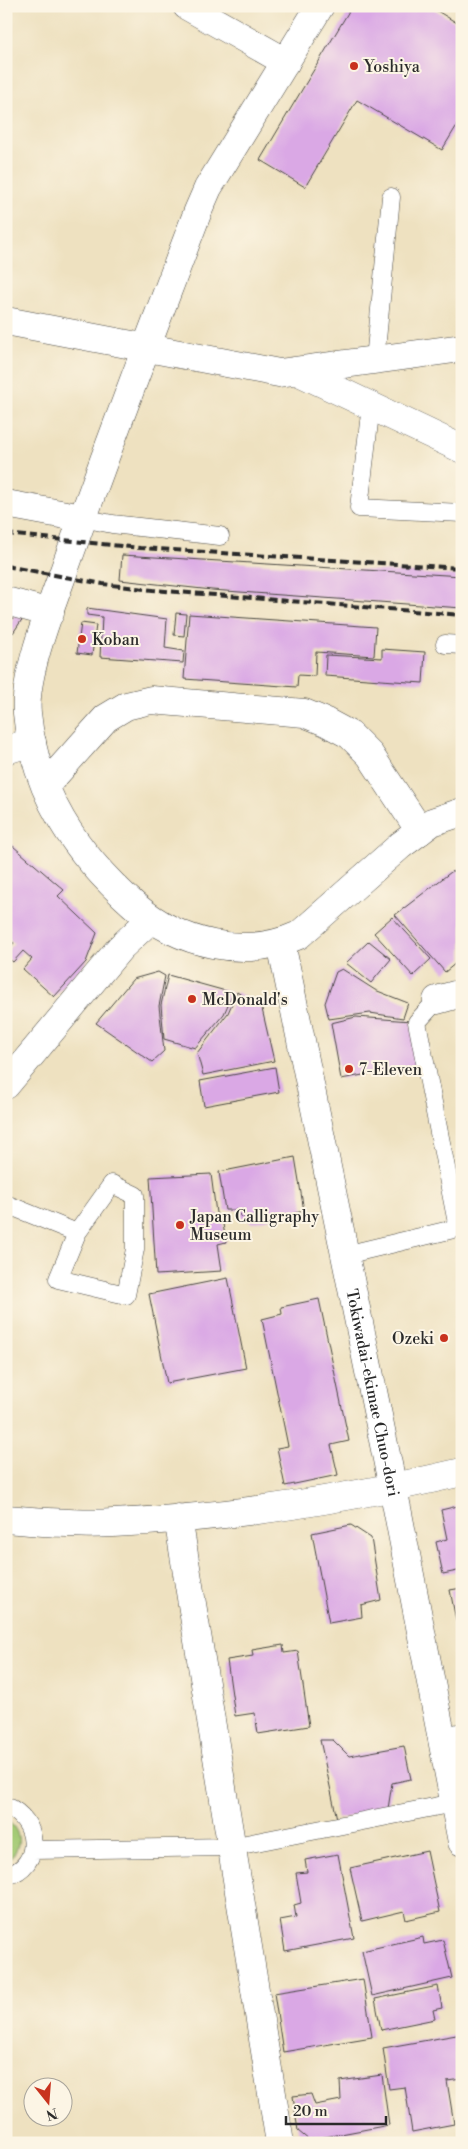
<svg xmlns="http://www.w3.org/2000/svg" width="468" height="2149" font-family="'Libre Bodoni',serif">
	<style>
		.green { fill: #a4ca75; stroke: #687a50 }
		.building { fill: #daa8e5 }
		.lines { fill: none; stroke-linecap: round; stroke-linejoin: round }
		.service-casing { stroke: #484641; stroke-width: 19 }
		.minor-casing { stroke: #484641; stroke-width: 29 }
		.tertiary-casing { stroke: #484641; stroke-width: 29 }
		.service { stroke: #fff; stroke-width: 18 }
		.minor { stroke: #fff; stroke-width: 28 }
		.tertiary { stroke: #fff; stroke-width: 28 }
		.rail { stroke: #2b2b2b; stroke-width: 4; stroke-dasharray: 8 4; stroke-linecap: butt }
		.poi-dot { fill: #c8321e; stroke: #fcf5e5; stroke-width: 2 }
		.labels { text-anchor: middle; stroke-width: 4; stroke-linejoin: round; paint-order: stroke }
		.poi-label { font-size: 16px; fill: #2b2b2b; stroke: #fcf5e5; text-anchor: start }
		.street-label { font-size: 16px; fill: #2b2b2b; stroke: #fcf5e5 }
	</style>
	<rect width="100%" height="100%" fill="#fcf5e5"/>
	<filter id="ink" filterUnits="userSpaceOnUse"><feTurbulence type="fractalNoise" baseFrequency=".02" numOctaves="2"/><feDisplacementMap in="SourceGraphic" scale="10" xChannelSelector="R" yChannelSelector="G"/><feConvolveMatrix kernelMatrix="1 2 1 2 8 2 1 2 1" color-interpolation-filters="sRGB"/></filter>
	<filter id="wash" filterUnits="userSpaceOnUse"><feTurbulence type="fractalNoise" baseFrequency=".0096" numOctaves="4" result="noise"/><feDisplacementMap in="SourceGraphic" scale="20" xChannelSelector="R" yChannelSelector="G"/><feGaussianBlur stdDeviation="1.12" result="paint"/><feColorMatrix in="noise" values="0 0 0 0 0 0 0 0 0 0 0 0 0 0 0 0 0 1.4 0 .05"/><feComposite in="paint" operator="in"/></filter>
	<g filter="url(#wash)">
		<rect width="100%" height="100%" fill="#eee1c0"/>
		<!-- green -->
		<path class="green" d="M6,1820C23,1831 22,1850 6,1862Z"/>
		<g id="blocks">
			<!-- building -->
			<path class="building" d="M352,6H429L462,26V117L442,150L357,100L305,187L260,160Z
				M122,555L462,576V608L212,590L120,580Z
				M87,608L167,619L165,648L184,651L183,663L100,657L102,617L87,615Z
				M176,613L186,614L184,636L174,635Z
				M15,614L23,618L13,633L7,629Z
				M189,614L376,627L374,656L316,652L315,676L298,675L297,687L184,679Z
				M81,623L96,625L92,655L77,653Z
				M382,649L425,652L423,683L325,676L326,655L382,658Z
				M6,840L64,890L58,896L97,933L86,962L54,997L23,969L32,959L23,951L13,962L6,957V952L14,943L6,936Z
				M462,868V958L445,972L395,915L451,872Z
				M392,917L431,959L413,976L374,933Z
				M369,941L391,959L371,983L346,963Z
				M342,969L375,990L408,1003L403,1018L370,1013L329,1019L325,1003L336,972Z
				M158,972L165,976L159,1006L164,1051L152,1062L96,1023L133,979Z
				M168,975L233,993L224,1014L195,1048L164,1039L161,1005Z
				M237,992L262,1009L274,1061L203,1075L197,1053L228,1013Z
				M356,1017L411,1021L418,1065L341,1079L331,1023Z
				M275,1067L279,1092L204,1106L200,1081Z
				M295,1157L304,1211L252,1223L240,1216L238,1210H225L219,1172Z
				M211,1174L216,1213L222,1218L226,1242L218,1244L222,1271L156,1275L150,1177Z
				M228,1278L246,1368L167,1383L149,1294Z
				M319,1299L349,1441L331,1445L338,1475L285,1486L277,1448L288,1446L262,1319L282,1314L281,1307Z
				M462,1505V1570L443,1574L436,1542L447,1539L441,1510Z
				M351,1525L371,1538L381,1600L361,1605L362,1617L329,1623L312,1533Z
				M462,1588V1645H461L450,1590Z
				M283,1645L284,1653L298,1651L309,1726L258,1734L255,1713L235,1716L227,1660L253,1656L252,1650Z
				M320,1740H333L349,1756L404,1746L411,1779L392,1783L388,1809L337,1819Z
				M427,1851L440,1912L406,1920L404,1911L362,1921L350,1868Z
				M338,1854L354,1938L285,1951L280,1920L296,1917L294,1905L301,1903L296,1873L307,1872L305,1860Z
				M423,1937L424,1944L443,1940L452,1978L372,1996L362,1951Z
				M363,1979L372,2037L283,2052L274,1993Z
				M438,1986L442,2008L433,2010L435,2019L381,2030L375,1999Z
				M462,2034V2079L447,2081L454,2124L412,2132L405,2087L389,2089L383,2048Z
				M382,2075L389,2125L309,2140L298,2131L293,2096L311,2094L315,2105L341,2100L340,2081Z"/>
		</g>
	</g>
	<g filter="url(#ink)">
		<use href="#blocks" fill-opacity="0" stroke="#484641" stroke-width="1"/>
		<g class="lines">
			<!-- service casing -->
			<g class="service-casing">
				<path id="service" d="M375,360L391,197
					M371,405L359,508L462,513
					M82,518L112,524L220,536
					M445,644L462,645
					M437,1000L417,1022L458,1228
					M112,1184L135,1195V1249L126,1295L58,1279L77,1233Z
					M6,1204L77,1233
					M345,1255L462,1227
					M441,1737L462,1732
					M6,1806C39,1819 44,1866 6,1876
					M32,1850L231,1847L454,1803"/>
			</g>
			<!-- minor casing -->
			<g class="minor-casing">
				<path id="minor" d="M187,6L286,62
					M6,321L279,373L462,348
					M297,371L462,449
					M6,504L82,518
					M6,601L50,613
					M6,750L32,742
					M46,785L106,718L126,706L151,700L304,713L326,722L350,735L370,755L420,831
					M437,1000L462,993
					M6,1085L120,948L151,919
					M178,1518L280,2143
					M6,1519C41,1522 78,1525 113,1523C230,1518 347,1499 462,1472"/>
			</g>
			<!-- tertiary casing -->
			<g class="tertiary-casing">
				<g id="tertiary">
					<path d="M320,6L208,188L198,211C153,330 107,448 65,568C52,604 23,676 27,713C35,793 75,853 134,905C179,944 244,960 299,935L401,845L432,822L462,812"/>
					<path id="s1" d="M281,943L396,1503L462,1842"/>
				</g>
			</g>
			<!-- service -->
			<use href="#service" class="service"/>
			<!-- minor -->
			<use href="#minor" class="minor"/>
			<!-- tertiary -->
			<use href="#tertiary" class="tertiary"/>
			<!-- rail -->
			<path class="rail" d="M6,534L140,548L462,568
				M6,566L103,584L153,590L462,615"/>
		</g>
	</g>
	<!-- markers -->
	<g class="poi-dot">
		<circle cx="354" cy="66" r="5"/>
		<circle cx="82" cy="639" r="5"/>
		<circle cx="192" cy="999" r="5"/>
		<circle cx="349" cy="1069" r="5"/>
		<circle cx="180" cy="1225" r="5"/>
		<circle cx="444" cy="1338" r="5"/>
	</g>
	<g class="labels">
		<!-- poi labels -->
		<g class="poi-label">
			<text x="364" y="72">Yoshiya</text>
			<text x="92" y="645">Koban</text>
			<text x="202" y="1005">McDonald's</text>
			<text x="359" y="1075">7-Eleven</text>
			<text x="190" y="1222">Japan Calligraphy<tspan x="190" dy="18">Museum</tspan></text>
			<text x="434" y="1344" text-anchor="end">Ozeki</text>
		</g>
		<!-- street labels -->
		<g class="street-label">
			<text dy="6" stroke="none"><textPath href="#s1" startOffset="459">Tokiwadai-ekimae Chuo-dori</textPath></text>
		</g>
	</g>
	<!-- margin -->
	<rect width="468" height="2149" fill="none" stroke="#fcf5e5" stroke-width="25"/>
	<!-- north arrow -->
	<g transform="translate(48 2102) rotate(163)"><circle r="24" fill="#fcf5e5" stroke="#a8a49b"/>
	<path d="M0-4L9 19L0 12L-9 19Z" fill="#c8321e"/>
	<text y="-8" font-size="14" font-weight="bold" text-anchor="middle" fill="#2b2b2b">N</text>
	</g>
	<!-- scale -->
	<path d="M286 2116v8h100v-8" fill="none" stroke="#2b2b2b" stroke-width="2.5"/>
	<text x="293" y="2116" font-size="15" fill="#2b2b2b" stroke="#fcf5e5" stroke-width="4" paint-order="stroke">20 m</text>
</svg>
